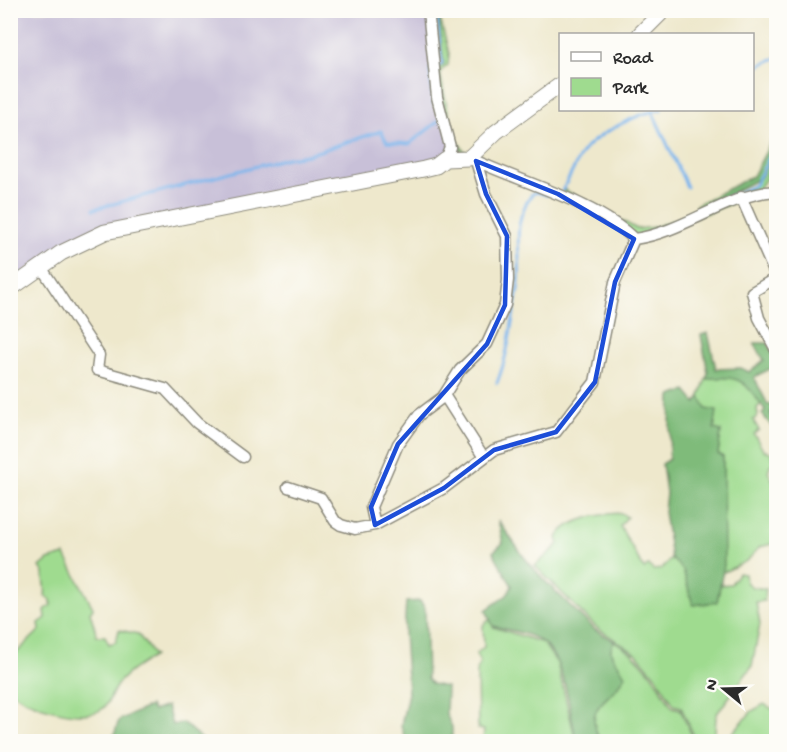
<svg xmlns="http://www.w3.org/2000/svg" width="787" height="752" font-family="'Gochi Hand',sans-serif">
	<style>
		.industrial { fill: #c8c0d8 }
		.green { fill: #9fdb8f; stroke: #65835d; stroke-width: 1.5 }
		.forest { fill: #7fbb7a; stroke: #557352; stroke-width: 1.5 }
		.lines { fill: none; stroke-linecap: round; stroke-linejoin: round }
		.stream { stroke: #7cb5ec; stroke-width: 3 }
		.street-casing { stroke: #8c8a7c; stroke-width: 13 }
		.secondary-casing { stroke: #8c8a7c; stroke-width: 17 }
		.street { stroke: #fff; stroke-width: 10 }
		.secondary { stroke: #fff; stroke-width: 15 }
		.marked { fill: none; stroke: #1d4ed8; stroke-width: 4.5; stroke-linejoin: round }
	</style>
	<rect width="100%" height="100%" fill="#fdfcf7"/>
	<filter id="ink" filterUnits="userSpaceOnUse"><feTurbulence type="fractalNoise" baseFrequency=".0167" numOctaves="2"/><feDisplacementMap in="SourceGraphic" scale="12" xChannelSelector="R" yChannelSelector="G"/><feConvolveMatrix kernelMatrix="1 2 1 2 8 2 1 2 1" color-interpolation-filters="sRGB"/></filter>
	<filter id="wash" filterUnits="userSpaceOnUse"><feTurbulence type="fractalNoise" baseFrequency=".008" numOctaves="4" result="noise"/><feDisplacementMap in="SourceGraphic" scale="24" xChannelSelector="R" yChannelSelector="G"/><feGaussianBlur stdDeviation="1.35" result="paint"/><feColorMatrix in="noise" values="0 0 0 0 0 0 0 0 0 0 0 0 0 0 0 0 0 1.4 0 .05"/><feComposite in="paint" operator="in"/></filter>
	<g filter="url(#wash)">
		<rect width="100%" height="100%" fill="#eee8cc"/>
		<!-- industrial -->
		<path class="industrial" d="M11,11H434L439,68L436,69L450,131L460,150L430,162L340,176L83,235L11,280Z"/>
		<!-- green -->
		<path class="green" d="M438,11L449,53L448,65L440,72C444,92 451,140 466,152L460,150L444,111L436,69L444,65Z
			M776,149C775,161 767,179 759,188C746,203 660,228 637,236L563,193L565,190L637,229L655,227L697,211L696,205L708,199L713,207C754,188 756,192 776,149Z
			M727,376C744,379 751,391 761,404L757,408L758,416L753,420L759,430L754,434L763,450L772,453L774,463L770,465L768,472L776,486V543L760,547L747,561L722,573L723,457L718,454L721,431L714,429L700,396L706,379Z
			M621,513L627,517L620,526L644,569L649,565L653,570L662,569L671,558L683,570L693,605L717,602L720,585L731,584L738,573L745,574L746,582L752,587L766,589L764,601L756,602L760,624L752,666L716,715L715,734L725,741L752,711L764,704L776,711V741H692L694,736L681,707L674,705L657,678L637,654L597,628L535,566L559,544L557,538C566,519 601,514 621,513Z
			M65,555L93,608L90,612L97,636H105L109,644L116,642L119,630L138,634L154,656C141,664 126,673 117,685C112,692 109,704 102,709C84,723 24,705 11,690V658L40,630L39,623L46,618L45,610L51,605V600L45,596C47,587 43,581 44,573L40,567L48,560Z
			M490,619L493,627L543,643L557,663L576,741H483L484,730L478,729L477,670L480,663L476,654L484,647L483,625Z
			M614,641C642,656 657,681 672,707L680,709L692,736L690,741H600C582,703 610,703 625,677C621,664 604,655 614,641Z"/>
		<!-- forest -->
		<path class="forest" d="M776,132V140L760,178L711,204L708,199L753,176Z
			M708,333L716,369L741,368L749,372L764,360L754,343H768L774,357L776,356V366L754,377L768,405L776,401V409L770,413L776,422V432L762,414L765,410C745,382 742,374 706,379L708,373L701,335Z
			M686,391L696,403L700,396L706,409L717,411L714,429L721,431L718,454L723,457L724,565L717,602L693,605L683,570L671,558L664,512L666,493L662,464L669,459L671,396Z
			M498,520L524,557L544,580L595,630L614,641C604,655 621,664 625,676C610,703 582,703 600,741H576C571,715 565,659 542,642C529,633 508,630 493,626L486,610L507,595L512,586L493,552L503,543Z
			M420,601L425,608L427,679L432,684L447,687L446,714L452,727V741H406L401,726L408,693L404,633L406,602Z
			M150,706L153,711L167,706L172,725L183,723L204,741H112L119,720Z"/>
		<g class="lines">
			<!-- stream -->
			<path class="stream" d="M436,10L442,64L436,67
				M430,69L433,103
				M752,69L776,58
				M652,111L687,187
				M562,191C569,179 575,165 582,153C594,135 640,112 661,110
				M726,199L755,185L776,145
				M94,209L287,158L307,155L381,131L387,142L409,144L440,120
				M497,383C509,352 512,321 518,289C524,253 508,228 532,194L537,192L547,195"/>
		</g>
	</g>
	<g filter="url(#ink)">
		<g class="lines">
			<!-- street casing -->
			<g class="street-casing">
				<path id="street" d="M428,10L437,97L450,147L445,159
					M472,159C520,182 597,202 634,239C685,232 726,194 776,191
					M741,197L776,276
					M41,267L99,355L97,370L165,389L197,423L243,457
					M776,278L752,292L759,318L776,350
					M444,395L483,456
					M288,487L321,498L335,521L341,525L355,529L375,525L444,488L494,450L556,432L595,382L615,282L634,239
					M375,525L371,507L398,444L419,415L443,397L460,370L487,344L505,305L508,280L507,236L486,194L476,161"/>
			</g>
			<!-- secondary casing -->
			<g class="secondary-casing">
				<path id="secondary" d="M640,34L664,10
					M10,289L61,253L105,232L424,169L436,166L445,159L469,158L496,132L560,85"/>
			</g>
			<!-- street -->
			<use href="#street" class="street"/>
			<!-- secondary -->
			<use href="#secondary" class="secondary"/>
		</g>
	</g>
	<!-- marked area -->
	<path class="marked" d="M476,161L558,194L634,239L615,282L595,382L556,432L494,450L444,488L375,525L371,507L398,444L487,344L505,305L507,236L486,194Z"/>
	<!-- margin -->
	<rect width="787" height="752" fill="none" stroke="#fdfcf7" stroke-width="36"/>
	<!-- legend -->
	<rect x="559" y="33" width="195" height="78" fill="#fdfcf7" stroke="#a9a8a5" stroke-width="1.5"/>
	<rect x="571" y="52" width="30" height="9" fill="#ffffff" stroke="#a9a8a5" stroke-width="1.5"/>
	<text x="613" y="63" font-size="18" fill="#2b2b2b">Road</text>
	<rect x="571" y="78" width="30" height="18" fill="#9fdb8f" stroke="#a9a8a5" stroke-width="1.5"/>
	<text x="613" y="93" font-size="18" fill="#2b2b2b">Park</text>
	<!-- north arrow -->
	<g transform="translate(724 689) rotate(289)" stroke="#fdfcf7" stroke-width="4.5" paint-order="stroke">
	<path d="M0-4.5L10 22L0 15L-10 22Z" fill="#2b2b2b"/>
	<text y="-9" font-size="16" font-weight="bold" text-anchor="middle" fill="#2b2b2b">N</text>
	</g>
</svg>
